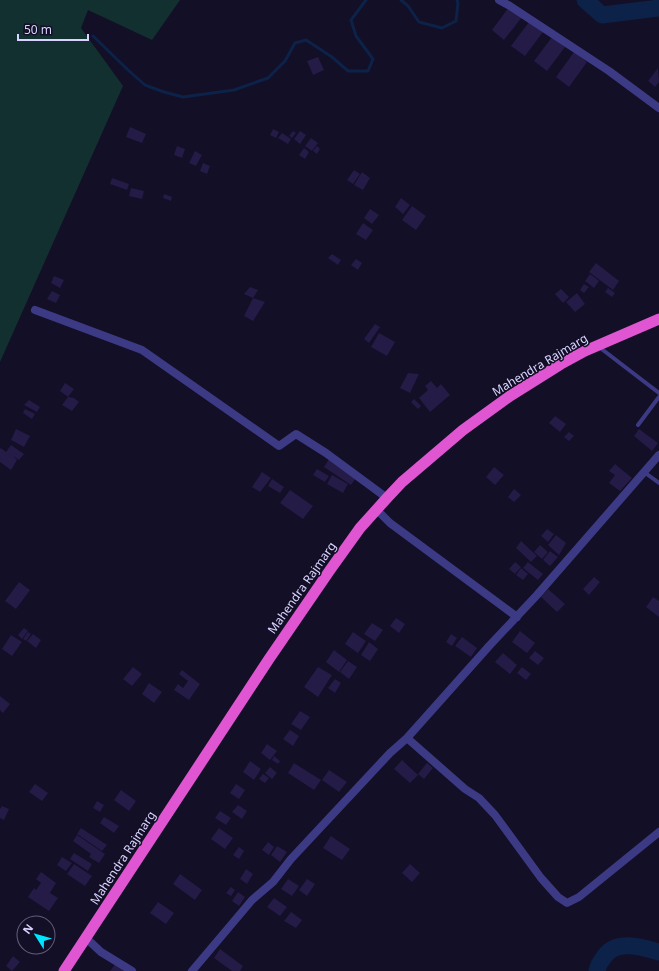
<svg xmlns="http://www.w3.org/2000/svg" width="659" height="971" font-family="'Noto Sans',sans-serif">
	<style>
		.green { fill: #12302f }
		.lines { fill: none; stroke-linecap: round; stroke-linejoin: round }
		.stream { stroke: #0c2248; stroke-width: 3 }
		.river { stroke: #0c2248; stroke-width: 17 }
		.building { fill: #241b47 }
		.service { stroke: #3d3a85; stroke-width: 4 }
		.minor { stroke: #3d3a85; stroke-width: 8 }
		.trunk { stroke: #e055d1; stroke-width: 11 }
		.labels { text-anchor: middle; stroke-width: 3; stroke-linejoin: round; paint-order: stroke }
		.street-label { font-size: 12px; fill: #d9d4ff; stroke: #130f26 }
	</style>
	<rect width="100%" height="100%" fill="#130f26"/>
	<!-- green -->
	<path class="green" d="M0,0H180L152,40L88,10L81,28L123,86L0,362Z"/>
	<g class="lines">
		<!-- stream -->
		<path class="stream" d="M401,0L408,6L419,22L442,28L456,21L458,3L457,0
			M93,36L128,70L145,85L164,92L183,97L234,90L268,78L285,61L295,43L306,40L332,57L348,71H368L373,59L356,36L351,20L366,0"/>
		<!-- river -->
		<path class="river" d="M585,0L602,15L659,8
			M597,971C598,965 600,962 604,957C616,939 641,947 659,952"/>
	</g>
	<!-- building -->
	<path class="building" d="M509,7L522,17L504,40L492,30Z
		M529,22L543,32L525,56L511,46Z
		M552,37L565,47L547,71L534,61Z
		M574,52L587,62L569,87L556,77Z
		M318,57L324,70L313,75L307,61Z
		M658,68L659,82L655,87L648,81Z
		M130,127L146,134L142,143L126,137Z
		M273,129L279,132L276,138L270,135Z
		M293,131L296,133L292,138L289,136Z
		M300,131L306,135L300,144L294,139Z
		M282,133L291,139L288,144L278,138Z
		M311,138L318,143L312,151L305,146Z
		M177,146L185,149L182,158L174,155Z
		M317,146L320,149L317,154L313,151Z
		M304,148L309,152L305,159L299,155Z
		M195,151L202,155L196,166L189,163Z
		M203,163L210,166L207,174L200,171Z
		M354,170L360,174L353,184L347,180Z
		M362,172L370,178L363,190L354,185Z
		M112,178L129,184L127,190L110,184Z
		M131,188L144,191L142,199L129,196Z
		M164,194L172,197L171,201L163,198Z
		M401,198L410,205L403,214L395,207Z
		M412,206L426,216L416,230L402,220Z
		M370,209L379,215L372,224L364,218Z
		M363,223L373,230L366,240L356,234Z
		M332,254L341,260L338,265L328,258Z
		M356,259L362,263L358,270L351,265Z
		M596,263L619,281L613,290L589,272Z
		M590,274L599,281L594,288L585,281Z
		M54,276L64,280L60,288L51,283Z
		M584,284L589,287L584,293L580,290Z
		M250,287L258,290L253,298L265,302L253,321L244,316L253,298L244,294Z
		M608,288L615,293L612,297L605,292Z
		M561,289L569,297L563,303L555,294Z
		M52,291L60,295L56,303L47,299Z
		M577,293L585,304L575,312L566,302Z
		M375,324L380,327L369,343L364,339Z
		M379,333L395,342L387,356L371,347Z
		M408,373L419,374L410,393L400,388Z
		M431,381L437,388L441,384L450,395L430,412L419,398L428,390L425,386Z
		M65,383L74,389L68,397L60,391Z
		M68,397L74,398L79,402L72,411L62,405Z
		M414,399L421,406L418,409L411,402Z
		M29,400L40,407L37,412L24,405Z
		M25,409L35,414L32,419L23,413Z
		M555,416L566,424L560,432L549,423Z
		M16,429L30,436L24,447L11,440Z
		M639,429L658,443L652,451L634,436Z
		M569,432L574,436L569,441L564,437Z
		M11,445L24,454L19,460L13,456L17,460L11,470L0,462V449L1,448L6,452Z
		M331,456L358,475L351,485L324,467Z
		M615,464L632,478L620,491L609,483L615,475L609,471Z
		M494,467L504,475L495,485L486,477Z
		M317,469L329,476L325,482L313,475Z
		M262,472L271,478L260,492L252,487Z
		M332,475L348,484L343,493L327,484Z
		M272,479L284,487L280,493L268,486Z
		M514,489L521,495L514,502L508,497Z
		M290,490L313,506L303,519L280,503Z
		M547,529L554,534L548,542L541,536Z
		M556,535L566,543L559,555L548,545Z
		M521,541L537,556L531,562L516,548Z
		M540,545L548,552L542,559L534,552Z
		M550,551L558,557L550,566L543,560Z
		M515,562L521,567L515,574L509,569Z
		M528,562L543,574L538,580L523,568Z
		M521,568L528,574L523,580L516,575Z
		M594,577L600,582L589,595L583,589Z
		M19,582L30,590L16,609L5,601Z
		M548,589L565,604L557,612L541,597Z
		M653,597L659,601V617L646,607Z
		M396,618L405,624L399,633L390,626Z
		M372,623L383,630L375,641L364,634Z
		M24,628L28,631L22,639L18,635Z
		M520,631L535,643L527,653L512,642Z
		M28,632L31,634L26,641L23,639Z
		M353,632L366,641L358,653L345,644Z
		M33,634L41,640L36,648L27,641Z
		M451,634L457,638L452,646L446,642Z
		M11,635L22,642L12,656L2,649Z
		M462,637L477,648L471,657L455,646Z
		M369,642L378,649L370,661L361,655Z
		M334,650L347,660L339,672L326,662Z
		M535,651L544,658L538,665L529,658Z
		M503,653L517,665L510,674L495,662Z
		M348,661L357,667L349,679L340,672Z
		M133,667L142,674L132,686L123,679Z
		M318,667L332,675L318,697L304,687Z
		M522,667L531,674L526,680L517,673Z
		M182,670L200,684L189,700L174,690L178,684L183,688L188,681L179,674Z
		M335,679L341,683L335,693L328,688Z
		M149,683L162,692L154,703L142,694Z
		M0,696L10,704L3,713L0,710Z
		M300,711L310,717L301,730L291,724Z
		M290,730L299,736L293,746L283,739Z
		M267,744L277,751L270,760L261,753Z
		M274,756L280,761L278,764L272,760Z
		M402,760L418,775L410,783L394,769Z
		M250,761L261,769L254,780L243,772Z
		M294,763L321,780L314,790L288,773Z
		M427,763L433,768L424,779L418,774Z
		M270,767L277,773L272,779L265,773Z
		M329,770L347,782L339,792L322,780Z
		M263,774L269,778L265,783L259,779Z
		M35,784L48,793L42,801L29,792Z
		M236,784L245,790L239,799L230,793Z
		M121,790L136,801L129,811L114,800Z
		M97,801L104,805L100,812L93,808Z
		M238,805L247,811L242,819L232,812Z
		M2,806L9,809L4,820L0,818V809Z
		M220,811L231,818L226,825L215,818Z
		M104,817L119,826L114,833L100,823Z
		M81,828L107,845L102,851L77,834Z
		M219,828L233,838L225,849L211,839Z
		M77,835L105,854L99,863L89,857L91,854L73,841Z
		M331,836L350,849L342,860L323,848Z
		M268,842L274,847L269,855L262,850Z
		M277,846L287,852L280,862L271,855Z
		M239,847L244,851L239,859L233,855Z
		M74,853L92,864L88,871L70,859Z
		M62,857L72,863L66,871L57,865Z
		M74,864L92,876L85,886L67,874Z
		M410,864L420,873L412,882L402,873Z
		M246,869L253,874L247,884L240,879Z
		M41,872L56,883L50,893L58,898L49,911L28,897L34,888L36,890L41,883L36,879Z
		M180,874L202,890L195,900L173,884Z
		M288,879L299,886L292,896L281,889Z
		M307,879L315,884L307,896L299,890Z
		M231,887L235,890L231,896L226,893Z
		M238,892L245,897L239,906L232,901Z
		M274,898L287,907L280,916L267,907Z
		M158,902L174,913L166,924L150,913Z
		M291,912L302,920L296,928L284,921Z
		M220,949L243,966L240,971H232L214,958Z
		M13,956L20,962L12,971L6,966Z
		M116,963L126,971H110Z"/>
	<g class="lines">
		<!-- service -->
		<path class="service" d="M599,347L659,393
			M638,425L659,397
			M644,472L659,483"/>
		<!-- minor -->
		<path class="minor" d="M499,0L510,6L609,71L659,108
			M35,310L142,350L279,446L296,434L326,453L387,498
			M377,510L390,523L517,617
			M407,738L465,789L479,798L495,815L541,878L558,897L567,903L579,897L659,832
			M86,938L101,952L132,971
			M192,971L252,900L273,882L291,859L390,753L407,738L490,645L537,595L659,455"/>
		<!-- trunk -->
		<path class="trunk" d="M64,971L269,659L330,570L360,528L387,498L402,482L463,430L510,396L561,364L585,351L659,319"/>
	</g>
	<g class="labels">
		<!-- street labels -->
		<g class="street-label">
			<text transform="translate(540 365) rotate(-31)" y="4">Mahendra Rajmarg</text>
			<text transform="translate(302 588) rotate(-55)" y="4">Mahendra Rajmarg</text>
			<text transform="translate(123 858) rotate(-57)" y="4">Mahendra Rajmarg</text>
		</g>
	</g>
	<!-- north arrow -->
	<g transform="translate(36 935) rotate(307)"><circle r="19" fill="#130f26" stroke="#625e7d"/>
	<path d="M0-3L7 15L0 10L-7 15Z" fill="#00e5ff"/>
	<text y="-6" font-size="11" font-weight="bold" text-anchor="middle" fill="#d9d4ff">N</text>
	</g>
	<!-- scale -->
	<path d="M18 34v6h70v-6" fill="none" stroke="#d9d4ff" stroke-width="2"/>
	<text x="24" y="34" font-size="12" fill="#d9d4ff" stroke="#130f26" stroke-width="3" paint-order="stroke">50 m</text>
</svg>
